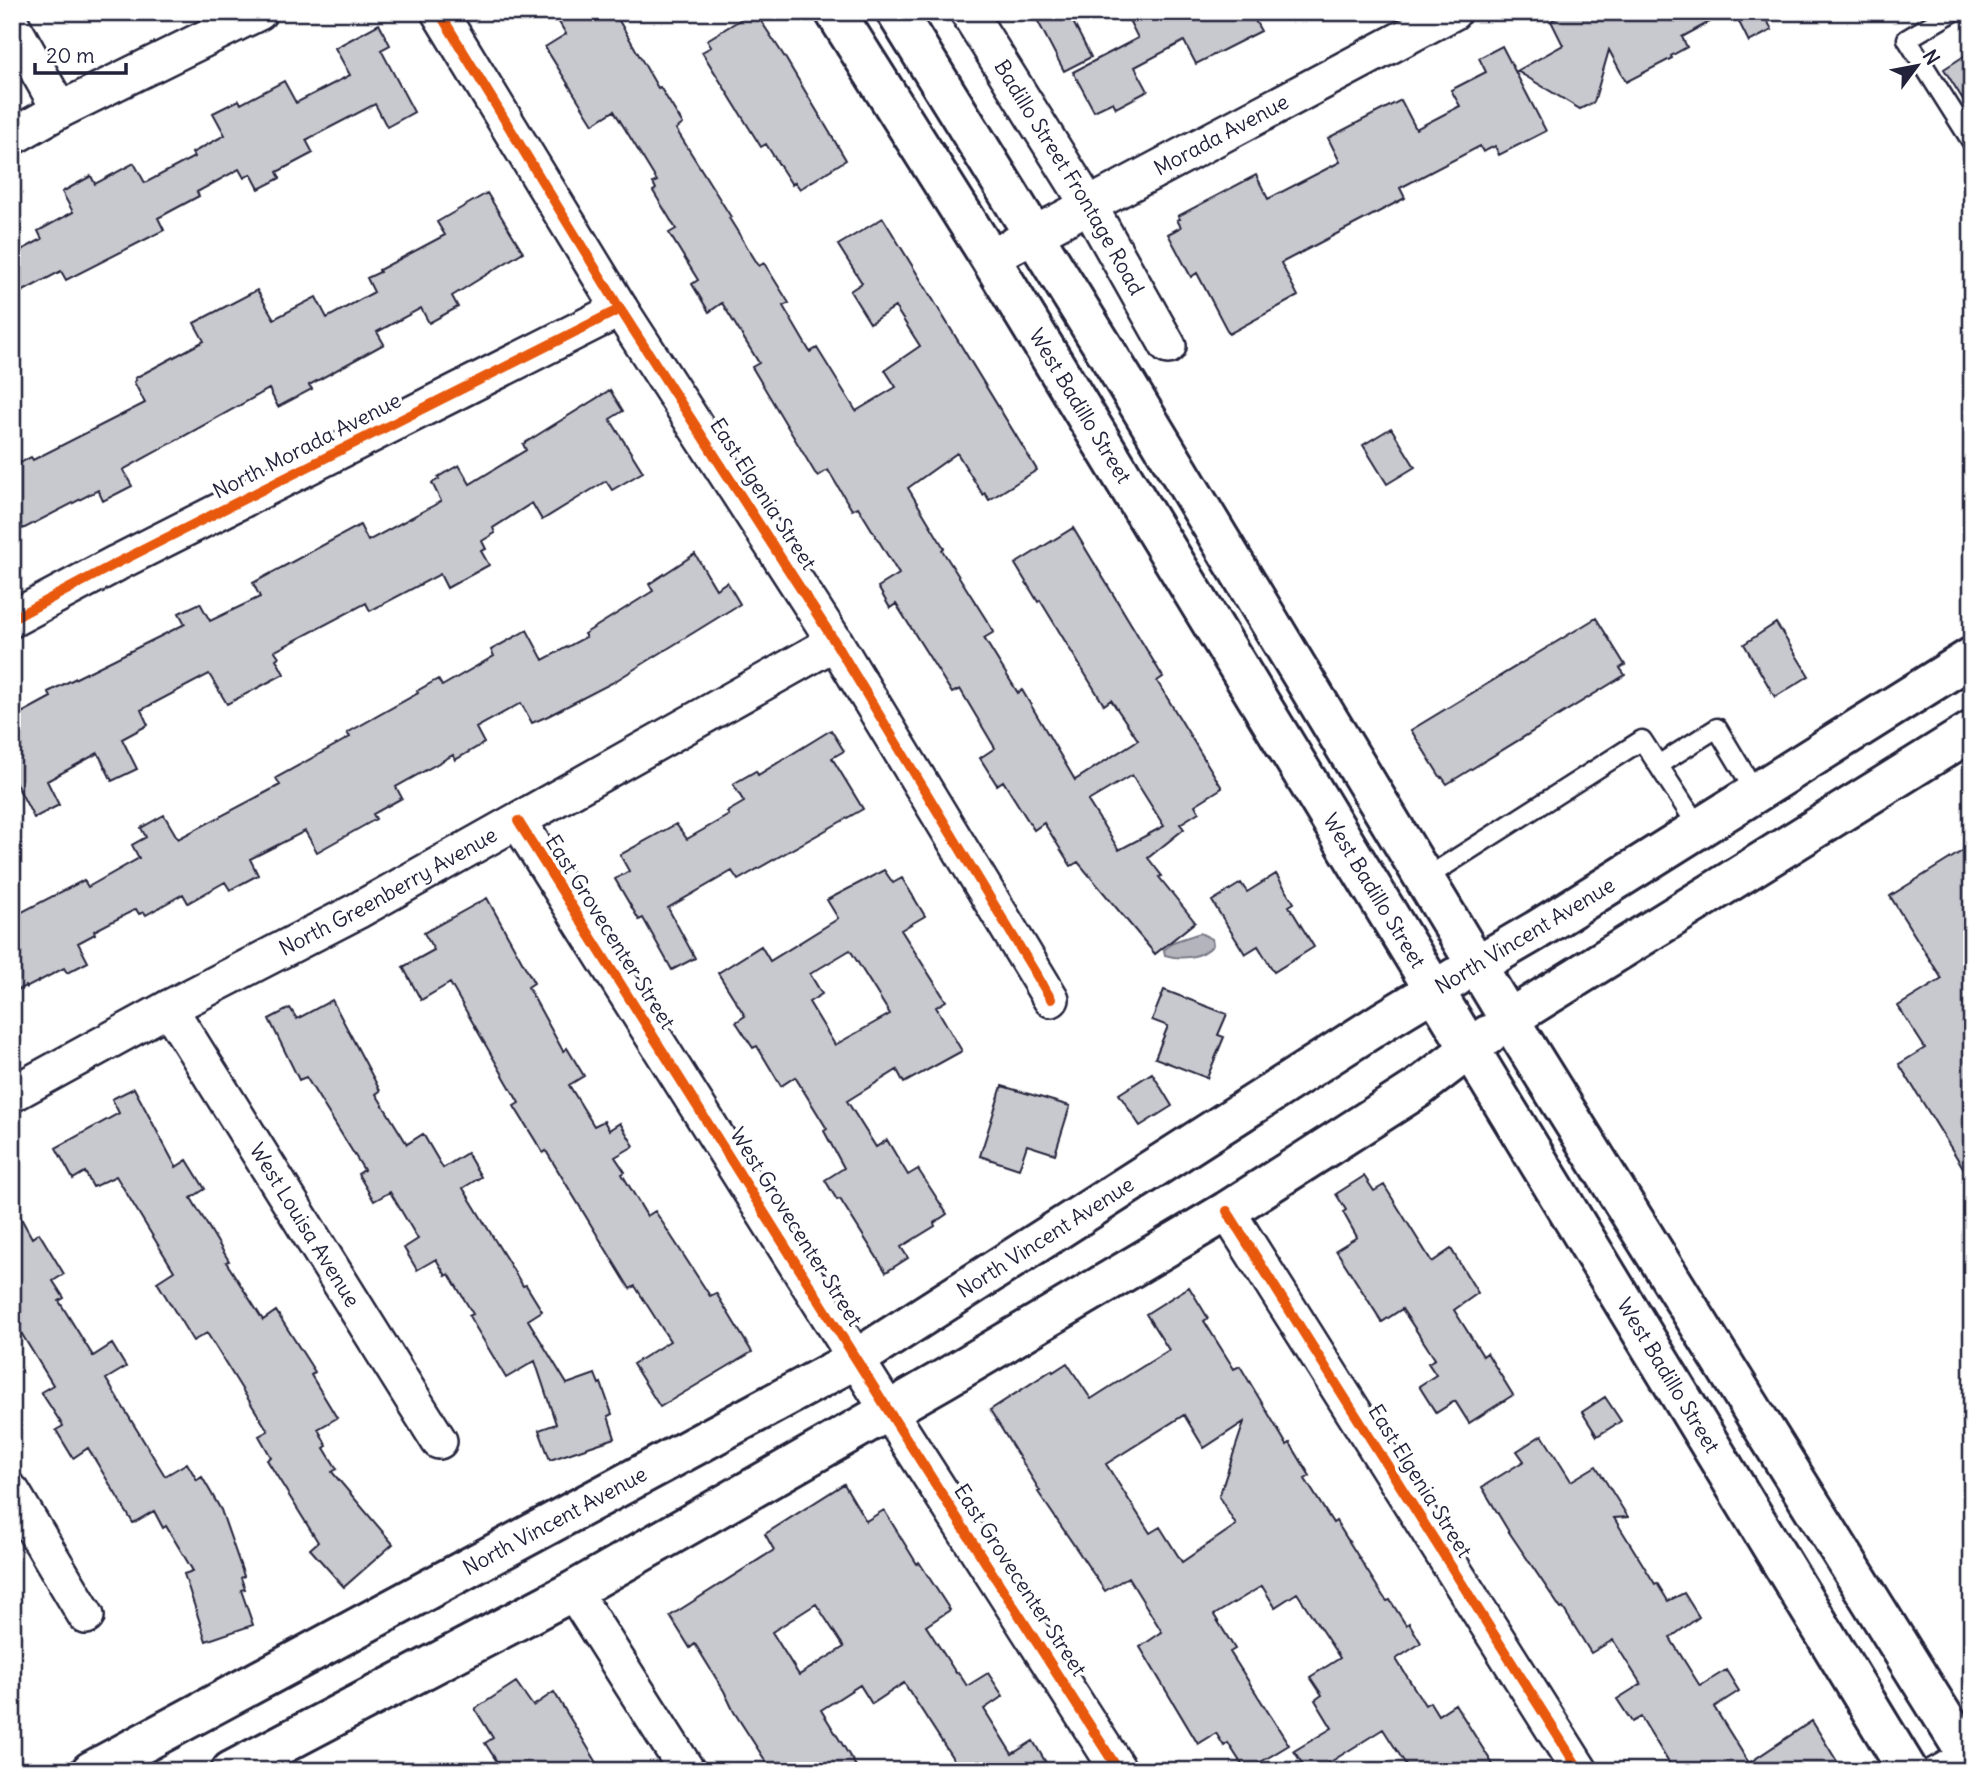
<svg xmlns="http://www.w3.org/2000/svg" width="1984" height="1783" font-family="Delius,sans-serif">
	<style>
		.water { fill: #b4b4bc; stroke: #7a7a88; stroke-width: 2 }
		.building { fill: #c8c8cf; stroke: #22223b; stroke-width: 2; fill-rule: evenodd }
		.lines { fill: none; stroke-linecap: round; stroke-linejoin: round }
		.lane-casing { stroke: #22223b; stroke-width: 23 }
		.street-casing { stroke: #22223b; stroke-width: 40 }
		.secondary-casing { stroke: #22223b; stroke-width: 44 }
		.primary-casing { stroke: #22223b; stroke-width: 44 }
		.lane { stroke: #fff; stroke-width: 18 }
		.street { stroke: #fff; stroke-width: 35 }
		.secondary { stroke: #fff; stroke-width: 38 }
		.primary { stroke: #fff; stroke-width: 38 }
		.cycleway-casing { stroke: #fff; stroke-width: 15 }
		.cycleway { stroke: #e8590c; stroke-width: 10 }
		.labels { text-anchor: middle; stroke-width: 7; stroke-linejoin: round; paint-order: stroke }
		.street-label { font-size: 21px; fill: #22223b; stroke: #fff }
	</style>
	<rect width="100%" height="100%" fill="#fff"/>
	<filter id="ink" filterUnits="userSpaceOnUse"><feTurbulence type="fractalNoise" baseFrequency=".0143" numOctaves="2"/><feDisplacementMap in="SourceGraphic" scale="14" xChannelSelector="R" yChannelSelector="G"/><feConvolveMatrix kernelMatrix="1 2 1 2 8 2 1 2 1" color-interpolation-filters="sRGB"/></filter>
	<g filter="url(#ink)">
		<!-- water -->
		<path class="water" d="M1200,933L1212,939L1213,945C1202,958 1181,960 1165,955L1164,950L1173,942Z"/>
		<!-- building -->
		<path class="building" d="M553,12H614L658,88L660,87L683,124L676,129L731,217L729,218L759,266L764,263L789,303L783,306L810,352L817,348L856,411L896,387L885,370L920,346L895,307L870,323L850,291L862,283L838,245L883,218L1037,470L989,500L985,493L983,495L957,453L908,488L944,548L942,550L994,632L984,638L1018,693L1022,690L1075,780L1138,740L1111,700L1104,705L1040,600L1038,602L1015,564L1073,528L1163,677L1157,681L1222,788L1195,805L1199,812L1180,824L1184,829L1148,858L1162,876L1159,877L1195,922L1155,954L1078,862L1071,866L1044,823L1034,830L1003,781L997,785L980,758L995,748L960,689L952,693L896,604L890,608L878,587L899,574L858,507L852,510L828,470L818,476L815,473L752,367L759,363L722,303L709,312L692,284L698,280L669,233L676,229L653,191L656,189L653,183L657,181L614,111L593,124L545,47L566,34ZM1132,775L1164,826L1119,850L1088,801Z
			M753,12H755L786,59L846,160L800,189L795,182L792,185L766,144L761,147L702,52L711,47L707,40Z
			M1033,12H1068L1091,57L1064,71Z
			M1125,12H1250L1261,31L1196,64L1184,41L1135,67L1148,91L1116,108L1113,102L1094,111L1073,72L1138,38Z
			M1567,12H1728L1682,37L1687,47L1671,56L1672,58L1626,82L1609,50L1594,102L1580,109L1517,71L1563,45L1551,21Z
			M1734,12H1763L1772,30L1749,42Z
			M379,24L390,45L381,50L414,112L387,127L375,104L306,140L313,153L277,172L280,178L259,189L251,174L244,178L239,169L197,192L199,196L158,218L164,230L66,280L61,271L12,297V255L42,239L38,231L73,212L62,192L91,176L95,184L134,163L145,183L194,157L192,153L225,135L213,113L239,100L241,104L284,81L296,103L350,75L335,48Z
			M1502,46L1546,131L1499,155L1495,146L1483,152L1480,146L1400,188L1405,198L1281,263L1298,296L1229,334L1197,273L1191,277L1168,234L1181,227L1177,220L1180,219L1178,216L1256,175L1268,199L1340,162L1328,138L1401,100L1416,129L1460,106L1451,90L1486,72L1479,58Z
			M1972,51V114L1944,69Z
			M487,193L523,252L452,296L458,307L429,323L421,308L377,332L384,344L309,385L312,389L278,407L269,389L123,470L132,486L103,501L98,490L23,529L12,509V467L31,457L33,460L145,403L134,382L136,380L135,378L204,341L194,323L257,290L274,319L316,297L327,318L374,292L367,278L380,272L379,270L445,235L437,222Z
			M610,390L623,411L610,419L643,472L612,490L606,481L542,520L532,503L493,528L495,533L482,541L486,549L481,551L489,565L447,588L440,574L370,611L366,603L275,651L279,657L276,659L284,674L227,704L209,674L141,710L148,725L122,739L137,769L112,781L98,753L47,781L59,805L34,818L12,776V718L51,697L48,692L185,624L179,613L200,603L210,621L260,597L253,583L360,525L368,541L431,507L441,501L432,483L439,479L438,477L459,465L470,484L526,450L523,444Z
			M1391,428L1415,467L1387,484L1363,445Z
			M695,554L716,589L727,582L740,604L612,683L548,716L532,723L521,703L476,728L484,743L455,760L453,755L396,787L402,798L373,814L376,819L317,852L305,831L250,859L258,875L230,890L225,882L188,903L183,894L146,915L144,912L139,914L136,909L94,931L95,934L78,943L88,962L67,973L64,968L26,988L25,986L12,993V917L84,880L88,887L139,858L132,845L146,837L141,828L164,815L178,839L280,785L276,778L350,737L347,733L418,693L417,691L438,679L442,686L494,656L491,650L527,630L543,660L586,637L584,634L653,591L649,584Z
			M1596,618L1625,665L1620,668L1625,675L1447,784L1442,777L1441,778L1411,730Z
			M1776,623L1809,676L1775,697L1744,644Z
			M831,730L844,751L832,758L863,809L738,880L732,871L668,908L695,958L672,970L643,918L639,920L615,879L629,871L620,855L676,824L687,839L729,815L727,812L744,802L733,784L756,771L758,775Z
			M1972,845V1182L1899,1064L1925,1048L1898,1006L1942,979L1890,896Z
			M884,870L893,883L902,878L925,916L901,930L946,1001L936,1007L962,1051L904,1083L897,1070L847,1101L876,1147L887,1140L908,1175L918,1169L947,1214L934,1223L935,1226L901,1247L908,1258L886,1272L840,1199L837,1200L825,1180L844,1168L824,1131L827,1129L795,1077L781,1086L757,1046L753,1048L736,1022L745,1016L718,973L761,946L770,961L836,920L838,918L827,900ZM850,950L890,1014L835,1045L809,1002L822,994L810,974Z
			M1276,874L1294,903L1289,906L1314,947L1274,972L1258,946L1245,954L1212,901L1241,883L1247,892Z
			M487,898L534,983L528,987L563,1051L567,1048L584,1076L569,1085L594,1126L604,1121L609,1130L620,1123L634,1146L615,1157L625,1172L622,1174L647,1216L655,1211L710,1296L716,1293L752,1352L660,1407L633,1364L670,1341L635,1286L630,1289L546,1151L543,1153L514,1106L519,1103L450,983L421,1000L403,967L434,950L424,933Z
			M1164,990L1227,1014L1218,1035L1224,1037L1207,1078L1155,1058L1168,1026L1152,1020Z
			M332,1000L375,1081L380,1091L376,1094L407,1144L423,1134L443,1168L467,1153L481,1177L463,1188L523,1286L526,1285L542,1311L528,1320L567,1384L595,1374L599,1384L601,1383L612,1414L608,1416L615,1438L550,1460L539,1430L556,1424L535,1361L506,1378L469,1316L473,1314L449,1274L446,1276L436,1259L417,1270L404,1248L418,1239L390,1192L374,1201L358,1174L364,1170L306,1077L299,1080L269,1019L290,1008L297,1019Z
			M1152,1073L1172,1106L1140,1126L1119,1094Z
			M1002,1086L1070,1106L1055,1154L1027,1145L1019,1169L980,1156Z
			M134,1088L176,1167L187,1160L205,1189L191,1198L229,1261L226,1262L263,1320L276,1311L315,1372L311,1375L337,1418L318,1429L327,1446L324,1448L337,1469L332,1472L393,1544L344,1587L310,1549L318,1542L267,1460L271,1457L259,1436L268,1431L207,1333L193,1341L157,1282L174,1271L116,1176L93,1187L85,1172L73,1179L56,1148L119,1113L112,1099Z
			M1364,1176L1374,1191L1384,1185L1432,1262L1451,1249L1478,1293L1454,1310L1483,1356L1487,1353L1513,1395L1469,1423L1455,1401L1436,1413L1419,1386L1436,1375L1428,1363L1435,1359L1402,1309L1382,1322L1336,1250L1357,1237L1343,1212L1346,1210L1336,1194Z
			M12,1202L32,1238L39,1233L64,1274L53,1281L64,1298L59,1301L93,1356L112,1344L126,1367L106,1379L165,1476L187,1463L197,1480L202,1477L221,1510L244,1576L241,1578L245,1589L241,1590L253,1625L206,1641L184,1574L193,1571L166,1526L163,1528L154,1511L133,1523L88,1448L73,1458L56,1430L63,1426L41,1392L53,1385L12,1318Z
			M1189,1287L1208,1318L1204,1321L1234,1369L1240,1366L1287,1445L1290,1443L1310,1476L1305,1479L1333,1523L1336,1521L1383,1596L1387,1601L1390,1600L1406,1625L1409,1623L1421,1643L1396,1659L1425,1705L1430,1702L1438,1715L1455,1704L1497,1771H1410L1383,1729L1316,1771H1307L1294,1751L1332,1728L1315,1700L1322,1695L1310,1677L1340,1658L1297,1593L1275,1607L1262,1586L1214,1615L1235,1649L1230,1652L1289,1745L1246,1771L1228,1743L1224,1746L1216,1733L1198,1744L1140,1647L1162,1632L1128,1577L1105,1591L1038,1492L1040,1491L990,1410L1052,1370L1053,1372L1067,1363L1091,1399L1105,1390L1169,1350L1146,1314ZM1184,1415L1204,1448L1244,1422L1219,1497L1236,1525L1182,1562L1160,1527L1150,1533L1106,1464Z
			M1605,1397L1621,1421L1597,1436L1582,1412Z
			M1542,1435L1571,1481L1596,1466L1628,1517L1614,1518L1655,1584L1657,1583L1668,1601L1684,1593L1699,1617L1670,1638L1700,1686L1726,1670L1739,1691L1714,1707L1749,1763L1812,1721L1843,1771H1674L1641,1717L1632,1722L1617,1699L1641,1684L1613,1640L1591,1653L1563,1608L1561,1609L1509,1532L1482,1487L1524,1461L1517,1451Z
			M844,1484L866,1521L884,1510L917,1564L919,1562L950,1610L926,1626L956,1673L958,1672L967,1686L988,1673L1003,1696L984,1709L1012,1754L1033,1741L1051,1771H961L904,1683L872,1704L860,1685L821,1710L859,1771H772L734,1712L724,1691L695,1644L690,1648L670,1616L774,1550L765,1534ZM816,1604L844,1647L799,1675L772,1632Z
			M516,1682L533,1706L554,1692L602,1771H503L485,1743L493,1738L475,1709Z"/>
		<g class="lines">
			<!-- lane casing -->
			<g class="lane-casing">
				<path id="lane" d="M1953,12L1907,39L1972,142
					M1658,765L1717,728L1756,793
					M1424,879L1642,740L1699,828
					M1927,1771L1967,1748"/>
			</g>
			<!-- street casing -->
			<g class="street-casing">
				<g id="street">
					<path d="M439,12L620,309L835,642L1051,999"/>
					<path id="s1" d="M968,12L1088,204L1168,346"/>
					<path d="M12,25L60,110"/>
					<path d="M12,137L60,110L259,12"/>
					<path id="s2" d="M990,258L1453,12"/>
					<path d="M12,619L117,563L620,309"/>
					<path d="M518,821L888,1410L1119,1771"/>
					<path id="s3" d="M169,1008L439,1441"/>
					<path id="s4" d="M12,1094L169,1008L357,911L835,642"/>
					<path d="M1227,1211L1580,1771"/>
					<path d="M12,1492L86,1616"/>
					<path d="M573,1591L687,1771"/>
				</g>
			</g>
			<!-- secondary casing -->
			<g class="secondary-casing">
				<path id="secondary" d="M1477,965L1537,930L1972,657
					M1509,1019L1972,731"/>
			</g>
			<!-- primary casing -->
			<g class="primary-casing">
				<g id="primary">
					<path id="s5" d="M835,12L990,258L1908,1771"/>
					<path d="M896,12L1125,382L1509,1019L1972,1763"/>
					<path id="s6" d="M91,1771L856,1359L1385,1020L1456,977"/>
					<path d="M231,1771L573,1591L944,1379L1227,1211L1417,1089L1488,1035"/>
				</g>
			</g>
			<!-- lane -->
			<use href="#lane" class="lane"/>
			<!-- street -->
			<use href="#street" class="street"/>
			<!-- secondary -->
			<use href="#secondary" class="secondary"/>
			<!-- primary -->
			<use href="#primary" class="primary"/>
			<!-- cycleway casing -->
			<g class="cycleway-casing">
				<path id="cycleway" d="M439,12L620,309L835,642L1051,999
					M12,619L117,563L620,309
					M518,821L888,1410L1119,1771
					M1227,1211L1580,1771"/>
			</g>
			<!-- cycleway -->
			<use href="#cycleway" class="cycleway"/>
		</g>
	</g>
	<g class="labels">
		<!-- street labels -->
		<g class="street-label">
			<text dy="7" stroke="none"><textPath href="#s2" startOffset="262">Morada Avenue</textPath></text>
			<text dy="7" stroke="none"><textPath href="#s1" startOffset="194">Badillo Street Frontage Road</textPath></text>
			<text dy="7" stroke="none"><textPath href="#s5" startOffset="464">West Badillo Street</textPath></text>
			<text transform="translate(307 446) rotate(-27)" y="7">North Morada Avenue</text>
			<text transform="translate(763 494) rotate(57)" y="7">East Elgenia Street</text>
			<text dy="7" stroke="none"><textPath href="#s4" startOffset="427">North Greenberry Avenue</textPath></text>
			<text dy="7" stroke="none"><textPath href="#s5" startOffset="1031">West Badillo Street</textPath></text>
			<text transform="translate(610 932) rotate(58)" y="7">East Grovecenter Street</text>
			<text transform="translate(1525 936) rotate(-31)" y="7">North Vincent Avenue</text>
			<text dy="7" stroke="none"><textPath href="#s3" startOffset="256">West Louisa Avenue</textPath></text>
			<text transform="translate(796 1227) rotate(58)" y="7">West Grovecenter Street</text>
			<text dy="7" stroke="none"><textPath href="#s6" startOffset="1094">North Vincent Avenue</textPath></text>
			<text dy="7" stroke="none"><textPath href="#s5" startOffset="1598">West Badillo Street</textPath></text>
			<text transform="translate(1420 1481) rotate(58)" y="7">East Elgenia Street</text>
			<text dy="7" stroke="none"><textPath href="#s6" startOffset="527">North Vincent Avenue</textPath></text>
			<text transform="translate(1020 1580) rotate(57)" y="7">East Grovecenter Street</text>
		</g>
	</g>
	<!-- margin -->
	<rect width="1984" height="1783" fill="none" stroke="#fff" stroke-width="42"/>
	<rect x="21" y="21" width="1942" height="1741" fill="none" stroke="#22223b" stroke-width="2.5" filter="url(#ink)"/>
	<!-- north arrow -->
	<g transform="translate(1917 66) rotate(58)" stroke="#ffffff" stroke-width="5" paint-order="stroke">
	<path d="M0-5L12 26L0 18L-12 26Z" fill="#22223b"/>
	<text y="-10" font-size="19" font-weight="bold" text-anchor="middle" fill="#22223b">N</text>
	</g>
	<!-- scale -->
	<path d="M35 63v10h91v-10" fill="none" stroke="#22223b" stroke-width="3.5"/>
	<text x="46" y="63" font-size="21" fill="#22223b" stroke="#ffffff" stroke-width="5" paint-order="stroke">20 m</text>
</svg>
